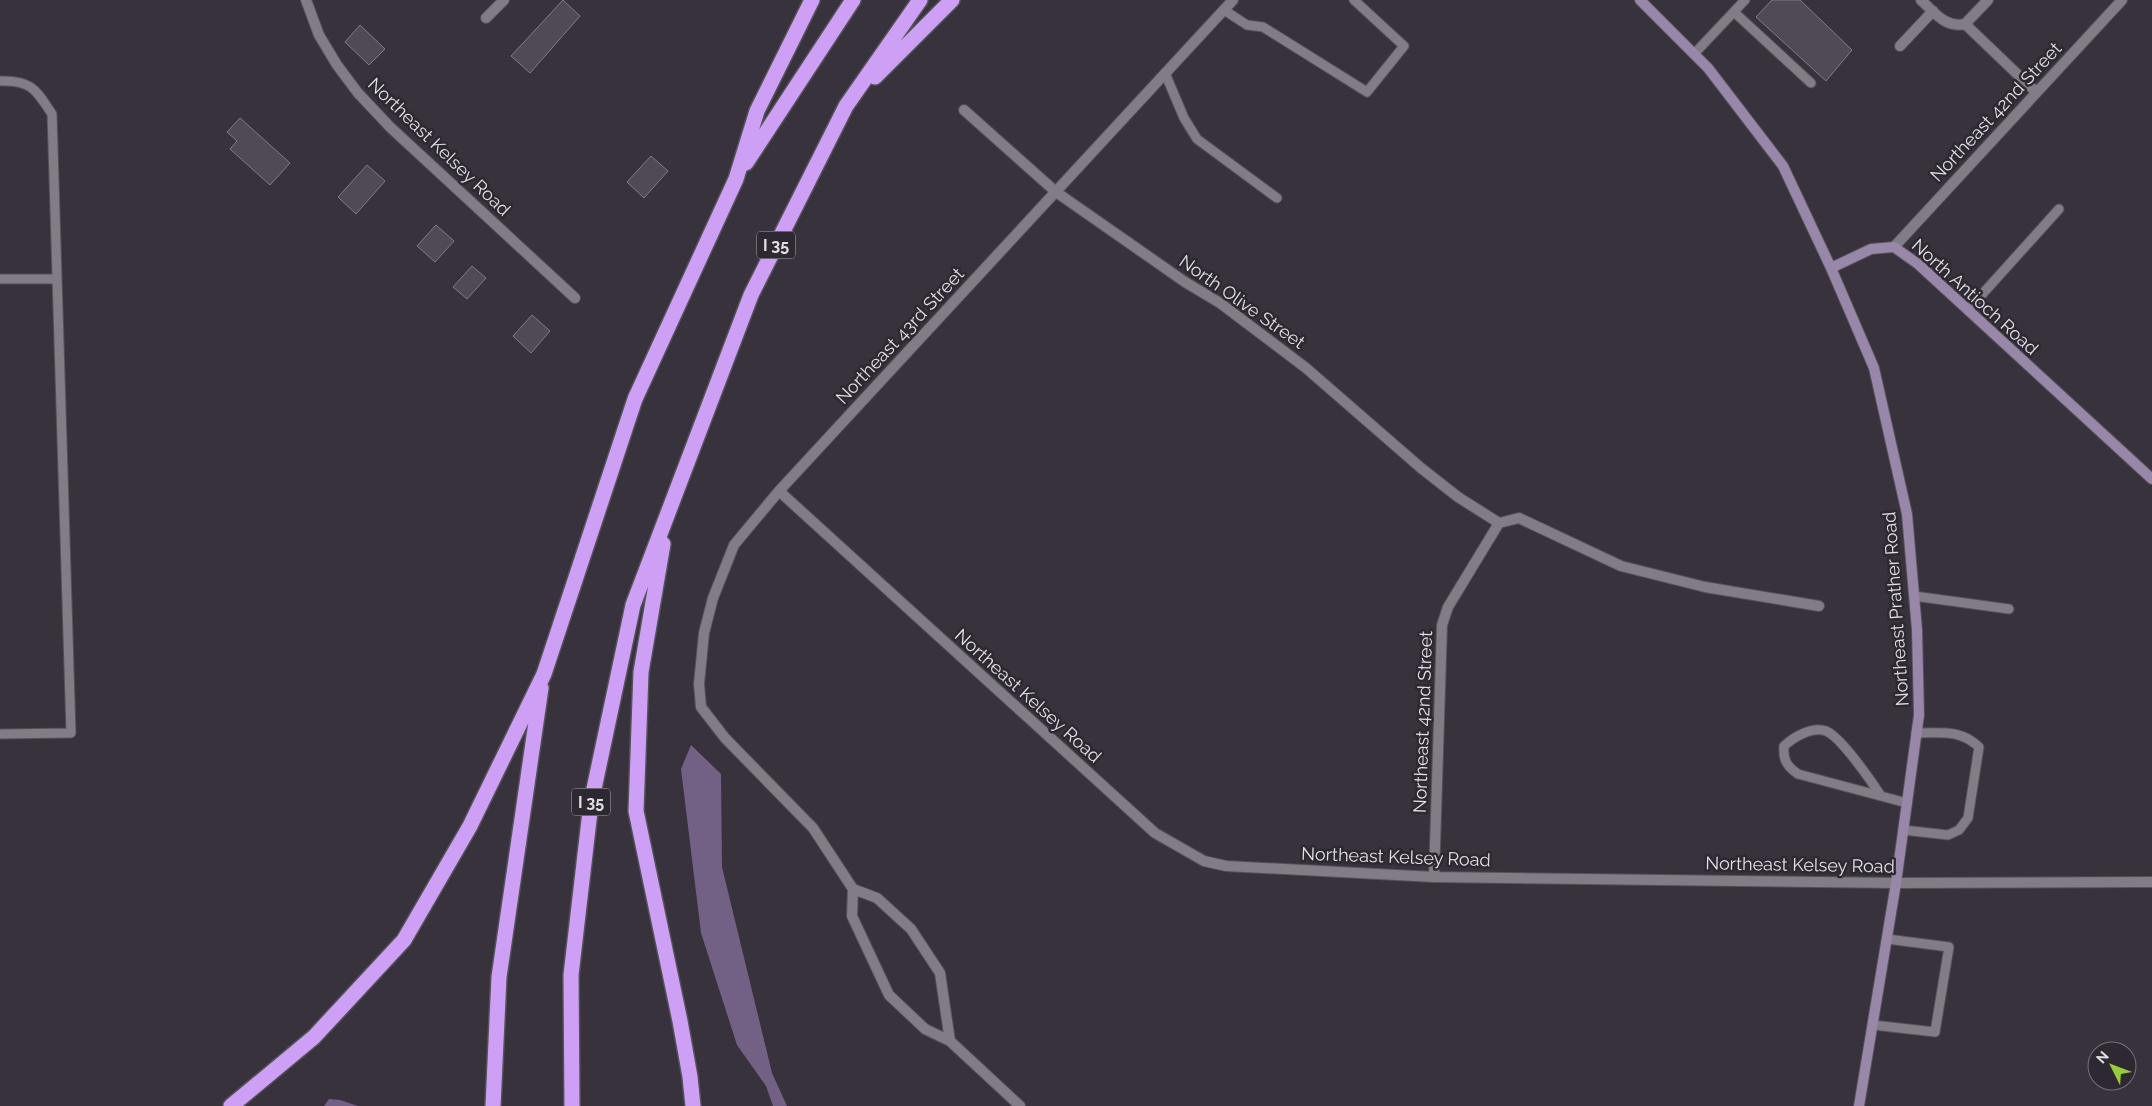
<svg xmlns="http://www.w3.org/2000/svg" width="2152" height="1106" font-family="Raleway,sans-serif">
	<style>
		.forest { fill: #736185 }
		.building { fill: #4f4a54; stroke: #807b86 }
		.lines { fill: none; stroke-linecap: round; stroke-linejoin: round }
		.lane-casing { stroke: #555159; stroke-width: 11 }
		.street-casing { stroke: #555159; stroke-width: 12 }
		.secondary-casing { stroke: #555159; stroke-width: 12 }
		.highway-casing { stroke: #555159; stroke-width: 18 }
		.lane { stroke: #827c87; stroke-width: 9 }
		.street { stroke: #827c87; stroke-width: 10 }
		.secondary { stroke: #9887a8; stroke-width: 10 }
		.highway { stroke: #cda0f5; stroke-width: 15 }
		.labels { text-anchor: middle; stroke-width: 5; stroke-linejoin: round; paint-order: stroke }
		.shield { fill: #2d2832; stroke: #aba7af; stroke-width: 1 }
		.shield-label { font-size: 16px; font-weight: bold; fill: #e1dee4 }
		.street-label { font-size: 18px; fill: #e1dee4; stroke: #2d2832 }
	</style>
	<rect width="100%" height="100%" fill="#37323c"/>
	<!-- forest -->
	<path class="forest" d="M691,745L721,774L722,867L772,1073L787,1106H773L766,1086L737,1045L701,933L681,769Z
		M329,1099L340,1100L358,1106H324Z"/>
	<!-- building -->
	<path class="building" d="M563,0L580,16L530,73L511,56Z
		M1772,0H1800L1852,50L1826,81L1756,17Z
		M360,25L385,49L369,65L345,42Z
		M240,118L290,163L270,185L230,149L237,141L227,132Z
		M651,156L668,171L644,198L627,182Z
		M367,165L385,181L356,214L338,197Z
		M436,225L454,241L435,262L417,246Z
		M472,266L486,278L467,299L453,287Z
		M532,315L550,331L531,353L513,336Z"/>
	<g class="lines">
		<!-- lane casing -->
		<g class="lane-casing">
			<path id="lane" d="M1224,10L1247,25L1263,27L1367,92L1404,46L1354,0
				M1734,12L1811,83
				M1694,54L1745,0
				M1165,73L1184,118L1197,139L1277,198
				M0,81C32,80 36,90 52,114L71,733L0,734
				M0,279H57
				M1968,310L2059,209
				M1914,596L2009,609
				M1881,796C1872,782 1841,737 1826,731C1812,726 1794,737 1784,746C1783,759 1786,766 1798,774L1907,803
				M1903,830L1948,835L1959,830L1968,818L1979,747C1960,729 1941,733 1916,733
				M1873,1025L1935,1032L1949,947L1887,939"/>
		</g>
		<!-- street casing -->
		<g class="street-casing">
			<path id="street" d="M306,0L319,35L337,65L358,93L390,127L575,298
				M1921,0C1935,13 1945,28 1965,24L2036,92
				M486,18L504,0
				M1965,24L1988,0
				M1900,46L1933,11
				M964,110L1056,192L1185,282L1220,303L1306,368L1421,468L1458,497L1499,523
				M1894,247L2122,0
				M779,491L1155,833L1204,861L1226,866L1434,877L1896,883L2152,882
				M1499,523L1519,518L1621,566L1705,587L1819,606
				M1434,877L1442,625L1448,607L1499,523
				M853,889L877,898L911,929L940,973L950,1041
				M1020,1106L950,1041L925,1029L889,995L852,916L853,889L813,828L725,738L701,707L699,684L704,633L713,598L734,545L779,491L1233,0"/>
		</g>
		<!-- secondary casing -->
		<g class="secondary-casing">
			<path id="secondary" d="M1640,0L1708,68L1783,166L1831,268L1874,368L1907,514L1917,630L1919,715L1896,883L1859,1106
				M1831,268L1871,249L1894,247L1918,264L2152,479"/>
		</g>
		<!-- highway casing -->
		<g class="highway-casing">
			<path id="highway" d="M875,77L952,0
				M746,163L853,0
				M663,544L641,672L636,811L680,1021L690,1077L693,1106
				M231,1106L314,1037L404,940L470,826L544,674L635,399L736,179L757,111L812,0
				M493,1106L499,977L541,688
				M572,1106L571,975L591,803L633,605L751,295L846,106L920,0"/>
		</g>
		<!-- lane -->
		<use href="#lane" class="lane"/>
		<!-- street -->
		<use href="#street" class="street"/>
		<!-- secondary -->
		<use href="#secondary" class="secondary"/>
		<!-- highway -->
		<use href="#highway" class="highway"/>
	</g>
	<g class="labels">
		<!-- shield labels -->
		<g class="shield">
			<rect x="757" y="231.5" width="38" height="27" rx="4"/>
			<rect x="572" y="788.5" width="38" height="27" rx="4"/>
		</g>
		<g class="shield-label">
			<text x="776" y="251">I 35</text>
			<text x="591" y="808">I 35</text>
		</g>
		<!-- street labels -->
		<g class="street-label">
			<text transform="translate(1996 112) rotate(-47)" y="6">Northeast 42nd Street</text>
			<text transform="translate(439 147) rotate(44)" y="6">Northeast Kelsey Road</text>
			<text transform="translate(1975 297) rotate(42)" y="6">North Antioch Road</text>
			<text transform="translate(1242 302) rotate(35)" y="6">North Olive Street</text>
			<text transform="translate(900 336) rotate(-47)" y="6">Northeast 43rd Street</text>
			<text transform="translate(1896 609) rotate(-94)" y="6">Northeast Prather Road</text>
			<text transform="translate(1028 696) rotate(42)" y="6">Northeast Kelsey Road</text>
			<text transform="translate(1423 722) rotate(-88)" y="6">Northeast 42nd Street</text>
			<text transform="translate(1396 857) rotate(2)" y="6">Northeast Kelsey Road</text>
			<text transform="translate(1800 865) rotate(1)" y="6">Northeast Kelsey Road</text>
		</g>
	</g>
	<!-- north arrow -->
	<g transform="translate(2112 1066) rotate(312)"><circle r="24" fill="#2d2832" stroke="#757179"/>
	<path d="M0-4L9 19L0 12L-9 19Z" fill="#96cc39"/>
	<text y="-8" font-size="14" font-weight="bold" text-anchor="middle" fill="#e1dee4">N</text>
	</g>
</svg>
